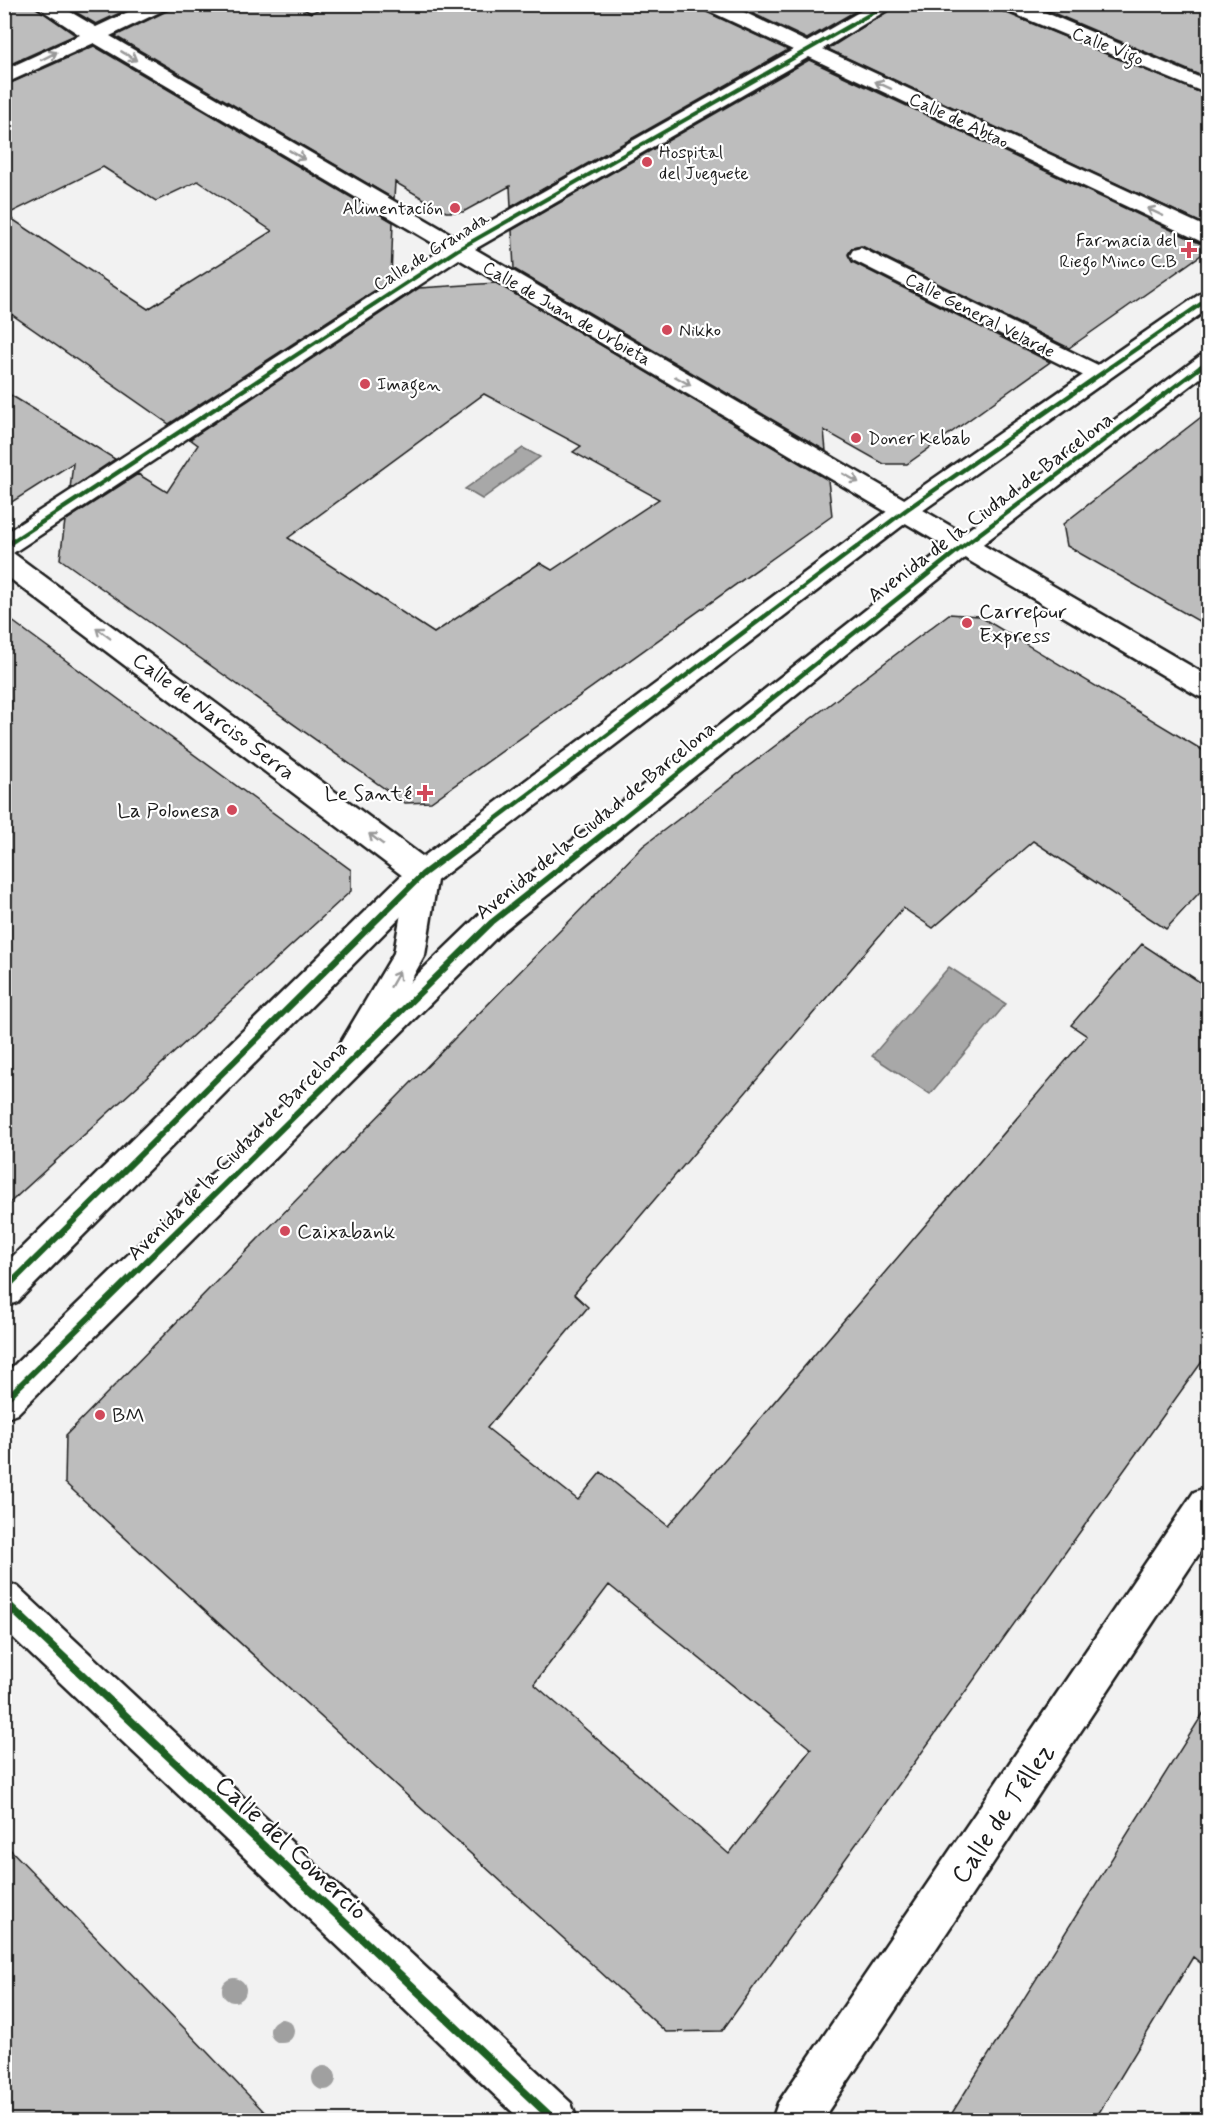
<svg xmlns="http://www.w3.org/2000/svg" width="1213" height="2125" font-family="Mynerve,sans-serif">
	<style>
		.water { fill: #a8a8a8; stroke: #707070; stroke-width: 1.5 }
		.building { fill: #bdbdbd; stroke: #1c1c1c; stroke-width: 1.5; fill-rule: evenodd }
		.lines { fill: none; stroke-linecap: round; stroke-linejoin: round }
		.minor-casing { stroke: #1c1c1c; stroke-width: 5 }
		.major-casing { stroke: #1c1c1c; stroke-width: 5 }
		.minor { fill: #fff; fill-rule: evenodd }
		.major { fill: #fff; fill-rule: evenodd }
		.cycleway-far3-casing { stroke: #fff; stroke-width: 6 }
		.cycleway-far2-casing { stroke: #fff; stroke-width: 8 }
		.cycleway-far1-casing { stroke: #fff; stroke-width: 10 }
		.cycleway-casing { stroke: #fff; stroke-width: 11 }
		.cycleway-far3 { stroke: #1b5e20; stroke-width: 4 }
		.cycleway-far2 { stroke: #1b5e20; stroke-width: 4.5 }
		.cycleway-far1 { stroke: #1b5e20; stroke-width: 6 }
		.cycleway { stroke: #1b5e20; stroke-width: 8 }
		.tree { fill: #a0a0a0 }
		.oneway { stroke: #999 }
		.poi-dot { fill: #d1495b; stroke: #fff; stroke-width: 2 }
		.labels { text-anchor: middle; stroke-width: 4.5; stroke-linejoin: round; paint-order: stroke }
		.far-street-label { font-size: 18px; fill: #1c1c1c; stroke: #fff }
		.far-poi-label { font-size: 18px; fill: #1c1c1c; stroke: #fff; text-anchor: start }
		.street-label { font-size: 21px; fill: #1c1c1c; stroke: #fff }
		.poi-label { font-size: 21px; fill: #1c1c1c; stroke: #fff; text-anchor: start }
		.near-street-label { font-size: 26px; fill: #1c1c1c; stroke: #fff }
	</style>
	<rect width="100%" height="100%" fill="#f2f2f2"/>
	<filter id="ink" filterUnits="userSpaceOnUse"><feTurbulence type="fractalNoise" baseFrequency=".0167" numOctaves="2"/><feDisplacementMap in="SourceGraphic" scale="12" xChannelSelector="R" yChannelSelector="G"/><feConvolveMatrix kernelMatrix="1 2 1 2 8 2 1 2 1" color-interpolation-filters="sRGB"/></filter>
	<g filter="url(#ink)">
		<!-- water -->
		<path class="water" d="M523,448L540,457L482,499L465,489Z
			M949,967L1006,1004L930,1094L872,1056Z"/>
		<!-- building -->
		<path class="building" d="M4,4H31L75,35L4,67Z
			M62,4H139L96,24Z
			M172,4H294L311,13L330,4H699L702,10L788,50L511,207L510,186L463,212H446L395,182L394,199L115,36L169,10Z
			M733,4H868L807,39Z
			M899,4H996L999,10L1209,96L1208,226L828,49Z
			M1032,4H1209V79Z
			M94,46L393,222L391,280L169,424L4,309V86ZM103,167L156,201L198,181L272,231L148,309L6,215Z
			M809,60L1199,243L1208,245V250L1069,348L862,246L852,248L848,254L852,262L1050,362L907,464H884L824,430L826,451L514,269L512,230Z
			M496,283L828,480L832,516L431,802L405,803L60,559L65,521L138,474L167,492L198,445L190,439L419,288ZM484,394L581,446L573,452L659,499L552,570L540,563L434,633L288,538Z
			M4,391L86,441L115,459L70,489L73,463L4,507Z
			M1209,411V627L1067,546L1063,524Z
			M949,614L979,616L1209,754V882L1166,929L1033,841L933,928L903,908L574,1294L588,1307L487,1428L578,1500L601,1472L668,1526L1087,1036L1071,1025L1142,944L1209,988V1352L722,2031L666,2032L65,1483L66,1435L643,846ZM609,1585L811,1749L729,1854L534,1684Z
			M4,615L351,870V891L4,1208Z
			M1209,1704V1970L1193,1957L1094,2121H947Z
			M4,1843L188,2032L273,2121H4Z"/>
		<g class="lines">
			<!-- minor casing -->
			<g class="minor-casing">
				<path id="minor" d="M33,4H57L96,27L145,4H170L168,8L110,36L459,239L793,50L703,8L701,4H727L807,42L873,4H897L823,49L1208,228V243L1200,241L809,57L475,249L1208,676V699L1198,696L459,259L13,553L434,865L438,874L425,955L362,1067L350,1071L338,1067L334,1057L338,1047L394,953L407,879L4,574V534L443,249L94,43L4,84V70L80,35Z
					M998,4H1025L1208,81V94L1000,8Z
					M861,248L1108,370L1112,375L1108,380L1100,382L1092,380L853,260L850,255L853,250Z
					M1208,1487V1540L822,2120H772L778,2103L1194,1492Z"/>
			</g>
			<!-- major casing -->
			<g class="major-casing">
				<path id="major" d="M1208,292V309L915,516L434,883L17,1302L4,1307V1265L412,865L897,504L1200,294Z
					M1208,354V372L971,553L503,931L17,1414L4,1419V1375L481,913L953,541L1200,356Z
					M4,1581L18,1587L571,2103L577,2120H521L4,1629Z"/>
			</g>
			<!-- minor -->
			<use href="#minor" class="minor"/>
			<!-- major -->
			<use href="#major" class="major"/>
			<!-- cycleway-far3 casing -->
			<g class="cycleway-far3-casing">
				<path id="cycleway-far3" d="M278,367L457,250L888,4
					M1110,367L1208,299
					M1200,367L1208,361"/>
			</g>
			<!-- cycleway-far2 casing -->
			<g class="cycleway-far2-casing">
				<path id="cycleway-far2" d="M4,547L280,366
					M485,827L906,510L1112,366
					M611,827L962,547L1202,366"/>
			</g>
			<!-- cycleway-far1 casing -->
			<g class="cycleway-far1-casing">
				<path id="cycleway-far1" d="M4,1290L423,874L487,826
					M4,1401L492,922L613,826"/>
			</g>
			<!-- cycleway casing -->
			<g class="cycleway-casing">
				<path id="cycleway" d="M4,1601L554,2120"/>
			</g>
			<!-- cycleway-far3 -->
			<use href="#cycleway-far3" class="cycleway-far3"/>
			<!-- cycleway-far2 -->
			<use href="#cycleway-far2" class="cycleway-far2"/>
			<!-- cycleway-far1 -->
			<use href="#cycleway-far1" class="cycleway-far1"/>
			<!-- cycleway -->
			<use href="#cycleway" class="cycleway"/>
		</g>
		<!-- trees -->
		<g class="tree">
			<circle cx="234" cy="1990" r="12"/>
			<circle cx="282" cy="2031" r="12"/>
			<circle cx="324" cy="2078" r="12"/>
		</g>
		<!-- one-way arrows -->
		<defs><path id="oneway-shaft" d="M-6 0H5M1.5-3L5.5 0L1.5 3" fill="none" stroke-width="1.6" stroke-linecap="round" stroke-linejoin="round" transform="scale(1.5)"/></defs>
		<g class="oneway">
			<use href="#oneway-shaft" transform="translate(49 56) rotate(-27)"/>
			<use href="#oneway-shaft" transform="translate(129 56) rotate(31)"/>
			<use href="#oneway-shaft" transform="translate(883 85) rotate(-155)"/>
			<use href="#oneway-shaft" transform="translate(297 155) rotate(31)"/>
			<use href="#oneway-shaft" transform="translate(1155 212) rotate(-155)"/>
			<use href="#oneway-shaft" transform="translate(683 381) rotate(30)"/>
			<use href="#oneway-shaft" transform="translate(851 478) rotate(30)"/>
			<use href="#oneway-shaft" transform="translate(103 633) rotate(-143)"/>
			<use href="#oneway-shaft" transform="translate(376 839) rotate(-143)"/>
			<use href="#oneway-shaft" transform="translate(395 979) rotate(-60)"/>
		</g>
	</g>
	<!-- markers -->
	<g class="poi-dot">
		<circle cx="647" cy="162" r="6"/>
		<circle cx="455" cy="208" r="6"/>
		<path d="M1186 241h6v6h6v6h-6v6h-6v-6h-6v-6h6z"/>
		<circle cx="667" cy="330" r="6"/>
		<circle cx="365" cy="384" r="6"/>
		<circle cx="856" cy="438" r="6"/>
		<circle cx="967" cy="623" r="6"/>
		<path d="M422 784h6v6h6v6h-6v6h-6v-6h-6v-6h6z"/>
		<circle cx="232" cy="810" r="6"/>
		<circle cx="285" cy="1231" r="6"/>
		<circle cx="100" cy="1415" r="6"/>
	</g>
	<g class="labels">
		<!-- far-street labels -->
		<g class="far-street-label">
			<text transform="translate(1108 46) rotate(22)" y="6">Calle Vigo</text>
			<text transform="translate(959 120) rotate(25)" y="6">Calle de Abtao</text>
			<text transform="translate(431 251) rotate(-32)" y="6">Calle de Granada</text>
			<text transform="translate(567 313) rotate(30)" y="6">Calle de Juan de Urbieta</text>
			<text transform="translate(980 315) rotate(27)" y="6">Calle General Velarde</text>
		</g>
		<!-- far-poi labels -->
		<g class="far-poi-label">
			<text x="659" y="158">Hospital<tspan x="659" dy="21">del Jueguete</tspan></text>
			<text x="443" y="214" text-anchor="end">Alimentación</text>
			<text x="1177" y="246" text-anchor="end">Farmacia del<tspan x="1177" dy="21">Riego Minco C.B</tspan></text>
			<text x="679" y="336">Nikko</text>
			<text x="377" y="390">Imagen</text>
			<text x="868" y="444">Doner Kebab</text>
		</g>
		<!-- street labels -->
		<g class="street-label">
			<text transform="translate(990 507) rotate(-37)" y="7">Avenida de la Ciudad de Barcelona</text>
			<text transform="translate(214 716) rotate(37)" y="7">Calle de Narciso Serra</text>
			<text transform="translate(595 820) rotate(-39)" y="7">Avenida de la Ciudad de Barcelona</text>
			<text transform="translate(237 1150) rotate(-45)" y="7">Avenida de la Ciudad de Barcelona</text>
		</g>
		<!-- poi labels -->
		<g class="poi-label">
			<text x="979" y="618">Carrefour<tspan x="979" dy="24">Express</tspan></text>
			<text x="412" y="800" text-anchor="end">Le Santé</text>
			<text x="220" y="817" text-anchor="end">La Polonesa</text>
			<text x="297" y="1238">Caixabank</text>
			<text x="112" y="1422">BM</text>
		</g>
		<!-- near-street labels -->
		<g class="near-street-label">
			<text transform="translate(1002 1813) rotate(-56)" y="9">Calle de Téllez</text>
			<text transform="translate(292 1847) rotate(43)" y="9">Calle del Comercio</text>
		</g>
	</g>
	<!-- margin -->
	<rect width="1213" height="2125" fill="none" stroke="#fff" stroke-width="24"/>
	<rect x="12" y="12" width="1189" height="2101" fill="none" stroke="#1c1c1c" stroke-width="2" filter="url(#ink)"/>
</svg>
